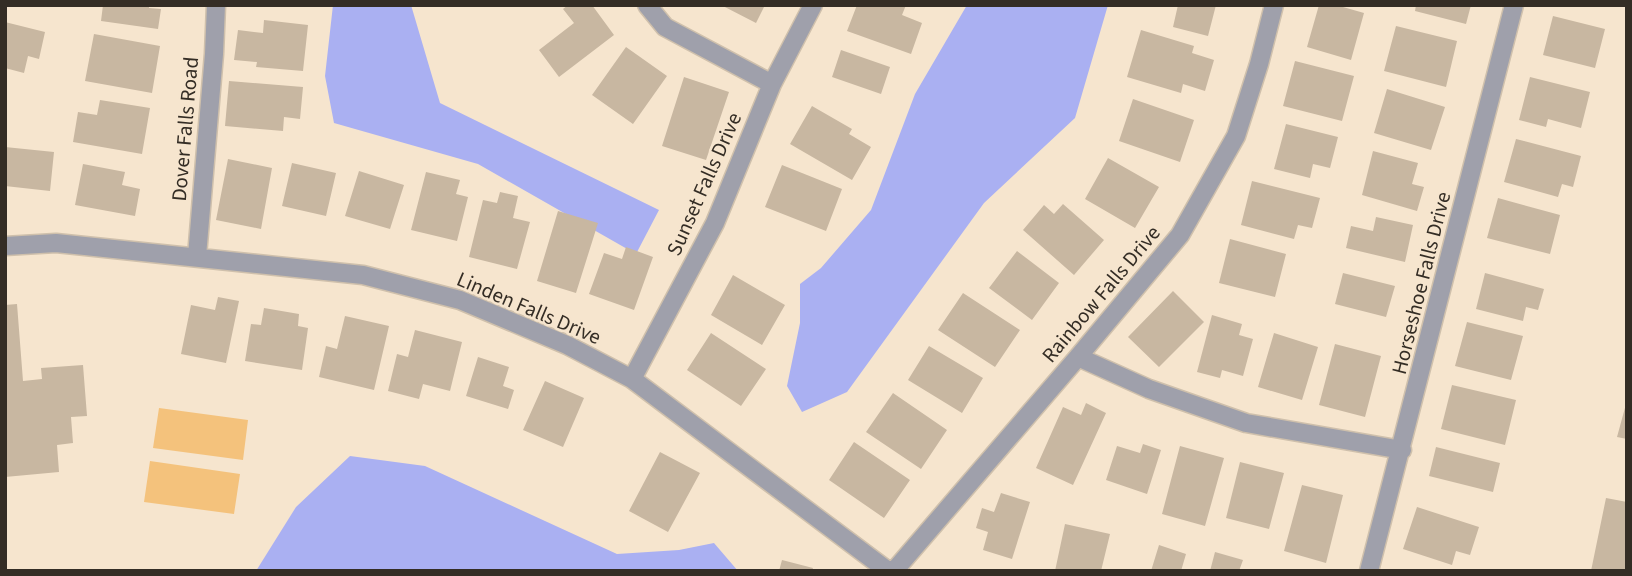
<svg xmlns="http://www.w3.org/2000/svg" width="1632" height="576" font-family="'Source Sans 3',sans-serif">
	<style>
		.green { fill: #f4c27c }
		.water { fill: #aab0f2 }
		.building { fill: #c8b7a1 }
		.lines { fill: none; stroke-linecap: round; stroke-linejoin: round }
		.minor-casing { stroke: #cfc0ac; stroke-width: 21 }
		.minor { stroke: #9fa0ab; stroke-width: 18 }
		.labels { text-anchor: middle; stroke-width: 5; stroke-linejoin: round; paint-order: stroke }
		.street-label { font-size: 21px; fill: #342d25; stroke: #f6e5ce }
	</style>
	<rect width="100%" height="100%" fill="#f6e5ce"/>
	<!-- green -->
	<path class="green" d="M159,408L248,420L243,460L153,448Z
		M150,461L240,474L234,514L144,502Z"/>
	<!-- water -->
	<path class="water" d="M333,5H411L440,103L659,210L636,254L478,164L334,123L325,76Z
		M967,5H1108L1075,118L984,203L847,392L802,412L787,386L800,323V284L821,268L871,210L915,94Z
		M350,456L425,466L617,554L679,550L714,543L738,571H256L296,507Z"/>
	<!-- building -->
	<path class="building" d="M103,5H149V8L161,9L158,29L101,21Z
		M568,5H592L614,35L559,77L539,50L574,23L563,9Z
		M721,5H765L756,23Z
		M857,5H906L902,15L922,23L911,54L847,31Z
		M1178,5H1216L1208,36L1173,27Z
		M1319,5H1336L1364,13L1351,60L1307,47Z
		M1416,5H1471L1466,24L1415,11Z
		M1553,16L1605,29L1595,68L1543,55Z
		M264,20L308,25L303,71L256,67L257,62L234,60L238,30L263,33Z
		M5,22L45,32L39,59L28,56L24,73L5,68Z
		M1396,26L1457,41L1446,87L1384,71Z
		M1141,30L1194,46L1192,53L1214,60L1205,91L1183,84L1181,93L1127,77Z
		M94,34L160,46L152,93L85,81Z
		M626,47L667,76L633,124L592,95Z
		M841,50L890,67L881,94L832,77Z
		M1295,61L1354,76L1342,121L1283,106Z
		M684,77L729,92L706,160L662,146Z
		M1530,77L1590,92L1581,128L1548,119L1546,127L1519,120Z
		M229,81L303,87L300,119L284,117L283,131L225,126Z
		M1387,89L1445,107L1431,150L1374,133Z
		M1133,99L1194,120L1180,162L1119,141Z
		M100,100L150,108L142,154L73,142L78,112L97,115Z
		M812,106L852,129L849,134L871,147L852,180L790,144Z
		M1286,124L1338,137L1330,168L1313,164L1310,178L1274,169Z
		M1516,139L1581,156L1573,187L1562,184L1558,197L1504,182Z
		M5,147L54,152L50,191L5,186Z
		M1373,151L1418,163L1412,184L1424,187L1417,211L1362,195Z
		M1108,158L1159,187L1135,228L1085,199Z
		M228,159L272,168L261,229L216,220Z
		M292,163L336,173L326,216L282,206Z
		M83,164L125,172L122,185L140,189L135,216L75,205Z
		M782,165L842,189L826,231L765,207Z
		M359,171L404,185L390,229L345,216Z
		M426,172L460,180L456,194L468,197L457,241L411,230Z
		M1252,181L1320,198L1312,228L1298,225L1294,239L1241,225Z
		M500,192L518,196L513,218L530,222L517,269L469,257L483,200L497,203Z
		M1498,198L1560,215L1550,254L1487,238Z
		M1063,204L1104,240L1074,275L1023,230L1044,205L1054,214Z
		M558,211L598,223L576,293L537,281Z
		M1376,217L1413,225L1405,262L1346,248L1351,226L1373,231Z
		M1230,239L1286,254L1275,297L1219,283Z
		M626,247L653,257L634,310L589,294L604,253L622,259Z
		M1017,251L1059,283L1032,320L989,288Z
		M1343,273L1395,286L1386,317L1335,304Z
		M1485,273L1544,289L1538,310L1526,307L1523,321L1476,309Z
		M733,275L785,305L762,345L711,315Z
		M1173,291L1204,322L1159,367L1128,337Z
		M963,293L1020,330L995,367L938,330Z
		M218,297L239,301L226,363L181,354L191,305L215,310Z
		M17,304L23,381L42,379L41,368L83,365L87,416L71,417L73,443L57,445L59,472L5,477V305Z
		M264,308L299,314L298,326L308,328L302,370L245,361L251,324L261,325Z
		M1212,315L1242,324L1239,335L1253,339L1243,376L1222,370L1220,378L1197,372Z
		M345,316L389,326L374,390L319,377L326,346L337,349Z
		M1467,322L1523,336L1511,380L1455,366Z
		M415,330L462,342L450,391L423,384L419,399L388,391L397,354L408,357Z
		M711,333L766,369L741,406L687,370Z
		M1274,333L1318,347L1302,400L1258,387Z
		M1335,344L1381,356L1365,417L1319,405Z
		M929,346L983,378L962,413L908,380Z
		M478,357L509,367L503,386L514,390L508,409L466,396Z
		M545,381L584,398L563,447L523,430Z
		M1452,385L1516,400L1505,445L1441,429Z
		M893,393L947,430L921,469L866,432Z
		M1086,403L1106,413L1073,485L1036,468L1063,407L1081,415Z
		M1626,404L1627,405V439L1617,437Z
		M854,442L910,480L884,518L829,480Z
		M1143,444L1161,450L1147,494L1106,480L1117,446L1140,453Z
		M1180,446L1224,458L1205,526L1162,514Z
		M1436,447L1500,463L1493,492L1429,476Z
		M660,452L700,473L668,532L629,511Z
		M1240,462L1284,473L1269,529L1226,518Z
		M1302,485L1343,495L1326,563L1284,551Z
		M1001,493L1030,502L1012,559L983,550L988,532L976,528L982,508L994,512Z
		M1606,498L1627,502V571H1591Z
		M1417,507L1479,527L1470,555L1456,551L1452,565L1403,549Z
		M1065,524L1110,534L1101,571H1055Z
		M1159,545L1186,554L1181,571H1151Z
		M1215,552L1243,560L1239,571H1210Z
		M782,560L813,568L812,571H779Z"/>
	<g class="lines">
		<!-- minor casing -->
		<g class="minor-casing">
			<path id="minor" d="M647,5L665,27L772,84
				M5,246L56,243L363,275L460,300L567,345L632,379L888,571
				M197,256L214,54L216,5
				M1078,357L1149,389L1246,423L1402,450
				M632,379L715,223L772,84L813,5
				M894,571L1078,357L1180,235L1236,136L1259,64L1274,5
				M1369,571L1514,5"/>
		</g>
		<!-- minor -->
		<use href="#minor" class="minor"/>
	</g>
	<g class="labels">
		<!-- street labels -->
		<g class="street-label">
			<text transform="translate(185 129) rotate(-85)" y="7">Dover Falls Road</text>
			<text transform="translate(704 184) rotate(-66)" y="7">Sunset Falls Drive</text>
			<text transform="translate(1421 283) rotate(-76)" y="7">Horseshoe Falls Drive</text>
			<text transform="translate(1101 294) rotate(-50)" y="7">Rainbow Falls Drive</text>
			<text transform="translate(529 308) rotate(23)" y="7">Linden Falls Drive</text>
		</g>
	</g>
	<!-- border -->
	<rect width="1632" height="576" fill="none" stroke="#342d25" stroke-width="14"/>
</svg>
